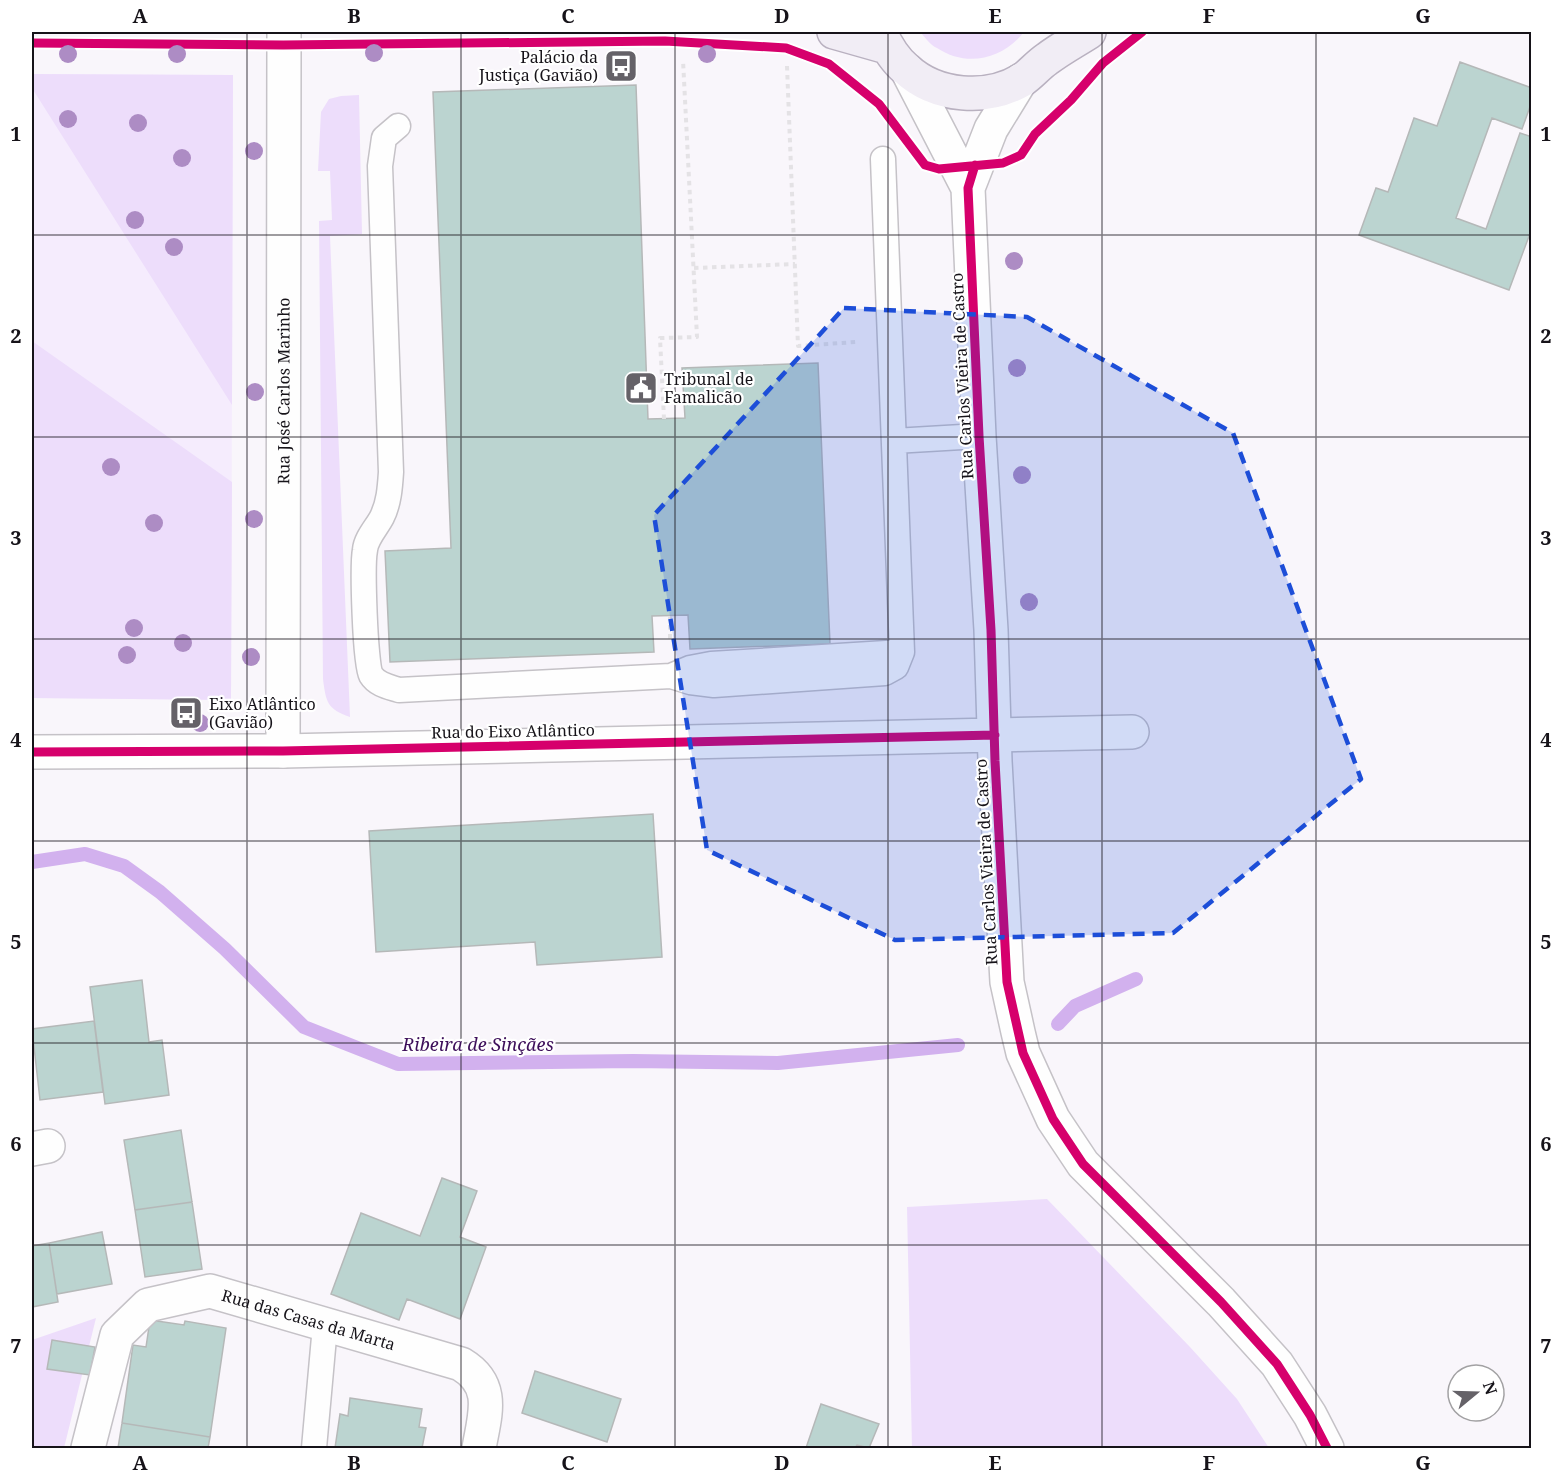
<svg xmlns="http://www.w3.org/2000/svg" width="1563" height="1480" font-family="'Noto Serif',serif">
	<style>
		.built { fill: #f5ecfd }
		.green { fill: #edddfb }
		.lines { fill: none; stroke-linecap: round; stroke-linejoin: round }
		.stream { stroke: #d2b1ee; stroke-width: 14 }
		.building { fill: #bbd4d0; stroke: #b5b8b8; stroke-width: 1.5 }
		.lane-casing { stroke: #c5c2c7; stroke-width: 27 }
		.street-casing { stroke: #c5c2c7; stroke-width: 36 }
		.secondary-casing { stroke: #c5c2c7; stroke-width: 36 }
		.primary-casing { stroke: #b9b1c0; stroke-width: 36 }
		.path { stroke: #e4e2e5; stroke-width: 4; stroke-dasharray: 4.5 4.5; stroke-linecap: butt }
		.lane { stroke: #fefefe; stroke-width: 24 }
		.street { stroke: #fefefe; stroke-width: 33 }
		.secondary { stroke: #fefefe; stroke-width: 33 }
		.primary { stroke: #f1edf5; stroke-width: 33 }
		.cycleway-casing { stroke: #fff; stroke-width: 13 }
		.cycleway { stroke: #d6006c; stroke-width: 9 }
		.tree { fill: #ad8cc4 }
		.marked { fill: #1d4ed8; fill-opacity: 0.2; stroke: #1d4ed8; stroke-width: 4.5; stroke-dasharray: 12 8; stroke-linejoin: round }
		.grid { fill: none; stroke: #161319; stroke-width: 1.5; stroke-opacity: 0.55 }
		.labels { text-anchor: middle; stroke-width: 4.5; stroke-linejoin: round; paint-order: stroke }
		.poi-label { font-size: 16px; fill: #161319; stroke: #fff; text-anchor: start }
		.street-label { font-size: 16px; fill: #161319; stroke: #fff }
		.water-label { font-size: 18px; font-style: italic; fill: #3d0f5a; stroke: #fff }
		.neatline { fill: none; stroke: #161319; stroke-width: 2 }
		.grid-label { font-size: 20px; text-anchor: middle; font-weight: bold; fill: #161319 }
	</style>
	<rect width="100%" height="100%" fill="#f9f6fb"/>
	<!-- built -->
	<path class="built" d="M32,74L233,75L231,700L32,698Z"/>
	<!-- green -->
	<path class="green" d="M920,32H1024C1003,59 967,68 937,48C930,45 925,37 920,32Z
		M32,74L233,75L232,405L32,88Z
		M359,95L362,234L330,236L350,717C327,709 326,702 323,679L319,221L332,220L330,171H318L321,112L329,99L341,96Z
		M32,341L232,482L231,700L32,698Z
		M1047,1199L1190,1347L1237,1399L1269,1448H912L907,1207Z
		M96,1318L64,1448H32V1340Z"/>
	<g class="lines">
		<!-- stream -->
		<path class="stream" d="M32,862L85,854L124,866L160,892L225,949L304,1027L398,1064L633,1061L778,1063L958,1045
			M1058,1024L1075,1006L1136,979"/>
	</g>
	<!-- building -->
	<path class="building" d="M1460,62L1532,88V101L1522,129L1492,118L1456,218L1486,229L1520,133L1532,137V228L1509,290L1359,235L1376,188L1388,192L1414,118L1437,126Z
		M636,85L648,419L685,418L682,368L818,363L830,644L690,649L688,615L652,616L654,652L390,662L385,551L451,548L433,92Z
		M653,814L662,957L537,965L535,942L376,952L369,831Z
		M142,980L149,1042L162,1040L169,1095L105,1104L90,987Z
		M94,1021L103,1092L40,1100L32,1029Z
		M181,1130L192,1202L135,1210L124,1140Z
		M442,1178L477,1191L460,1237L486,1247L460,1319L407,1299L399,1320L331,1294L361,1213L420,1236Z
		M192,1202L202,1269L145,1277L135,1210Z
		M102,1232L112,1284L57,1294L49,1243Z
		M49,1243L58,1302L32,1307V1246Z
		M150,1320L184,1325L185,1321L226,1328L210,1437L122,1423L133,1345L146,1347Z
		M52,1340L95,1347L90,1375L47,1369Z
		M535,1371L621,1399L607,1442L522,1413Z
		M350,1398L422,1409L419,1427L426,1428L422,1448H335L340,1414L348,1416Z
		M821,1404L879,1424L869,1448L857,1445L855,1448H806Z
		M122,1423L210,1437L208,1448H118Z"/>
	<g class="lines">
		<!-- lane casing -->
		<g class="lane-casing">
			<path id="lane" d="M398,126L384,138L380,166L391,472C390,487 389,503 382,517C377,527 366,538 365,550C362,565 365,664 371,675C377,685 390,687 399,690L671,676L690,668L711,664L902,652L896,667L885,673L714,685L690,682L671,676
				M883,159L902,652
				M894,441L979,436
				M314,1448L325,1326"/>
		</g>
		<!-- street casing -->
		<g class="street-casing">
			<g id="street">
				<path d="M995,735L1132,732"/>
				<path id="s1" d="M283,751L284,32"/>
				<path d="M32,1149L48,1146"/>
				<path id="s2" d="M88,1448L117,1335L148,1305L210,1291L461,1364C496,1385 485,1414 479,1448"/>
			</g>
		</g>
		<!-- secondary casing -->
		<g class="secondary-casing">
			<path id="secondary" d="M907,70L968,188
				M1021,80L991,129L968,188L979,436L991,630L995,761L1007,982L1018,1032L1023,1053L1053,1119L1083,1164L1221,1302L1277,1364L1310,1415L1327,1448
				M32,752L283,751L995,735"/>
		</g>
		<!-- primary casing -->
		<g class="primary-casing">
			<path id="primary" d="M834,32L887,47
				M880,32C886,45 894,59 906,69C936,97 987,101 1022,80C1031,74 1038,65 1047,59C1060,49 1075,41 1089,32"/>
		</g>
		<!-- path -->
		<path class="path" d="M787,66L798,346L856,342
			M694,268L795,264
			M664,419L660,338L697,337L683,60
			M670,616V639"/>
		<!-- lane -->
		<use href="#lane" class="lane"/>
		<!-- street -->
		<use href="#street" class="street"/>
		<!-- secondary -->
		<use href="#secondary" class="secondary"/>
		<!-- primary -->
		<use href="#primary" class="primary"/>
		<!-- cycleway casing -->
		<g class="cycleway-casing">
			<path id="cycleway" d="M32,43L283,45L665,41L786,48L829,64L879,104L925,165L939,169L1003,163L1021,155L1035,134L1071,100L1103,63L1142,32
				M975,165L968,188L979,436L991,630L995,761L1007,982L1023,1053L1053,1119L1083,1164L1221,1302L1277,1364L1310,1415L1327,1448
				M32,752L283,751L995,735"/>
		</g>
		<!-- cycleway -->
		<use href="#cycleway" class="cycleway"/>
	</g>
	<!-- trees -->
	<g class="tree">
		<circle cx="374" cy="53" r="9"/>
		<circle cx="68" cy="54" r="9"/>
		<circle cx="177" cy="54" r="9"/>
		<circle cx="707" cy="54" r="9"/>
		<circle cx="68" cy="119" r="9"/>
		<circle cx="138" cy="123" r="9"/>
		<circle cx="254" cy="151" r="9"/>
		<circle cx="182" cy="158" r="9"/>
		<circle cx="135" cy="220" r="9"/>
		<circle cx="174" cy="247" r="9"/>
		<circle cx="1014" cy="261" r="9"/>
		<circle cx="1017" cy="368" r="9"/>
		<circle cx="255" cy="392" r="9"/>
		<circle cx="111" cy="467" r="9"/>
		<circle cx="1022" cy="475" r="9"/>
		<circle cx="254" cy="519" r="9"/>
		<circle cx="154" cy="523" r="9"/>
		<circle cx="1029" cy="602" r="9"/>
		<circle cx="134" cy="628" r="9"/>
		<circle cx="183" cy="643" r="9"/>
		<circle cx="127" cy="655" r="9"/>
		<circle cx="251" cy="657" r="9"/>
		<circle cx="200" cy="723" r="9"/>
	</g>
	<!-- marked area -->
	<path class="marked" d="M844,308L1027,317L1233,433L1361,779L1173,933L895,940L707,850L654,515Z"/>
	<!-- grid -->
	<path class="grid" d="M247,32V1448M461,32V1448M675,32V1448M888,32V1448M1102,32V1448M1316,32V1448M32,235H1532M32,437H1532M32,639H1532M32,841H1532M32,1043H1532M32,1245H1532"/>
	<!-- icons -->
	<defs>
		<g id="bus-square" transform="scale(1.725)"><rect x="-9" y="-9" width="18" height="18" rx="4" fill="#656268" stroke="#fff"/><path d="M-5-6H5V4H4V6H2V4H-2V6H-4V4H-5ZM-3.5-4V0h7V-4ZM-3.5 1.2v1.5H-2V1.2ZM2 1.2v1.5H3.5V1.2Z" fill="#fff"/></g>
		<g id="civic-square" transform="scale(1.725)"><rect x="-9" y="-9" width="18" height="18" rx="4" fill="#656268" stroke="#fff"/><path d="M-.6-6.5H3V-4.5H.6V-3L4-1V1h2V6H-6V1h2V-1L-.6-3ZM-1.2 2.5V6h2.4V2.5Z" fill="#fff"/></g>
	</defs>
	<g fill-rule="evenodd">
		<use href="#bus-square" x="621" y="66"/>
		<use href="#civic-square" x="641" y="388"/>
		<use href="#bus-square" x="186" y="713"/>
	</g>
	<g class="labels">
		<!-- poi labels -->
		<g class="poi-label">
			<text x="598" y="63" text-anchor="end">Palácio da<tspan x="598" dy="18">Justiça (Gavião)</tspan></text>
			<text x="664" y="385">Tribunal de<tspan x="664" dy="18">Famalicão</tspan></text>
			<text x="209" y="710">Eixo Atlântico<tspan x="209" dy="18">(Gavião)</tspan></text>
		</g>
		<!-- street labels -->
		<g class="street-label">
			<text transform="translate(962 376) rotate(-93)" y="6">Rua Carlos Vieira de Castro</text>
			<text dy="6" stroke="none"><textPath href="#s1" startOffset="360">Rua José Carlos Marinho</textPath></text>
			<text transform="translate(513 731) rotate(-1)" y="6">Rua do Eixo Atlântico</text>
			<text transform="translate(986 862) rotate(-93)" y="6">Rua Carlos Vieira de Castro</text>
			<text dy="6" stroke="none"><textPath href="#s2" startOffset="326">Rua das Casas da Marta</textPath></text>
		</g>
		<!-- water labels -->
		<g class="water-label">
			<text x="478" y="1051">Ribeira de Sinçães</text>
		</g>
	</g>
	<!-- border -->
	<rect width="1563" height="1480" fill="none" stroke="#ffffff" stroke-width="66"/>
	<!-- north arrow -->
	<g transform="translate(1476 1393) rotate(71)"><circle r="28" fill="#ffffff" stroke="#a2a1a3" stroke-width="1.5"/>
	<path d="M0-4.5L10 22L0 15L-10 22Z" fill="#656268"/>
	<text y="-9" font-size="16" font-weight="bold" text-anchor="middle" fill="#161319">N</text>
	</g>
	<rect x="33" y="33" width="1497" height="1414" class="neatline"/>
	<g class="grid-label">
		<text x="140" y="23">A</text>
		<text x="354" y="23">B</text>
		<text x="568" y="23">C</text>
		<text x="782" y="23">D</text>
		<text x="995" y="23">E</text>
		<text x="1209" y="23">F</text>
		<text x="1423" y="23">G</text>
		<text x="16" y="141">1</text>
		<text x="1546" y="141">1</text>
		<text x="16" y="343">2</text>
		<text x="1546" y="343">2</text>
		<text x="16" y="545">3</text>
		<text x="1546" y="545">3</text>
		<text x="16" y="747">4</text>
		<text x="1546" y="747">4</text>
		<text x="16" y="949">5</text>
		<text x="1546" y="949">5</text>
		<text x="16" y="1151">6</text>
		<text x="1546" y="1151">6</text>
		<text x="16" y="1353">7</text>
		<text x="1546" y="1353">7</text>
		<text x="140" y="1470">A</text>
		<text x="354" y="1470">B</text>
		<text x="568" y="1470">C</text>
		<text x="782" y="1470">D</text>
		<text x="995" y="1470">E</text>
		<text x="1209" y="1470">F</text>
		<text x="1423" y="1470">G</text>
	</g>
</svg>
